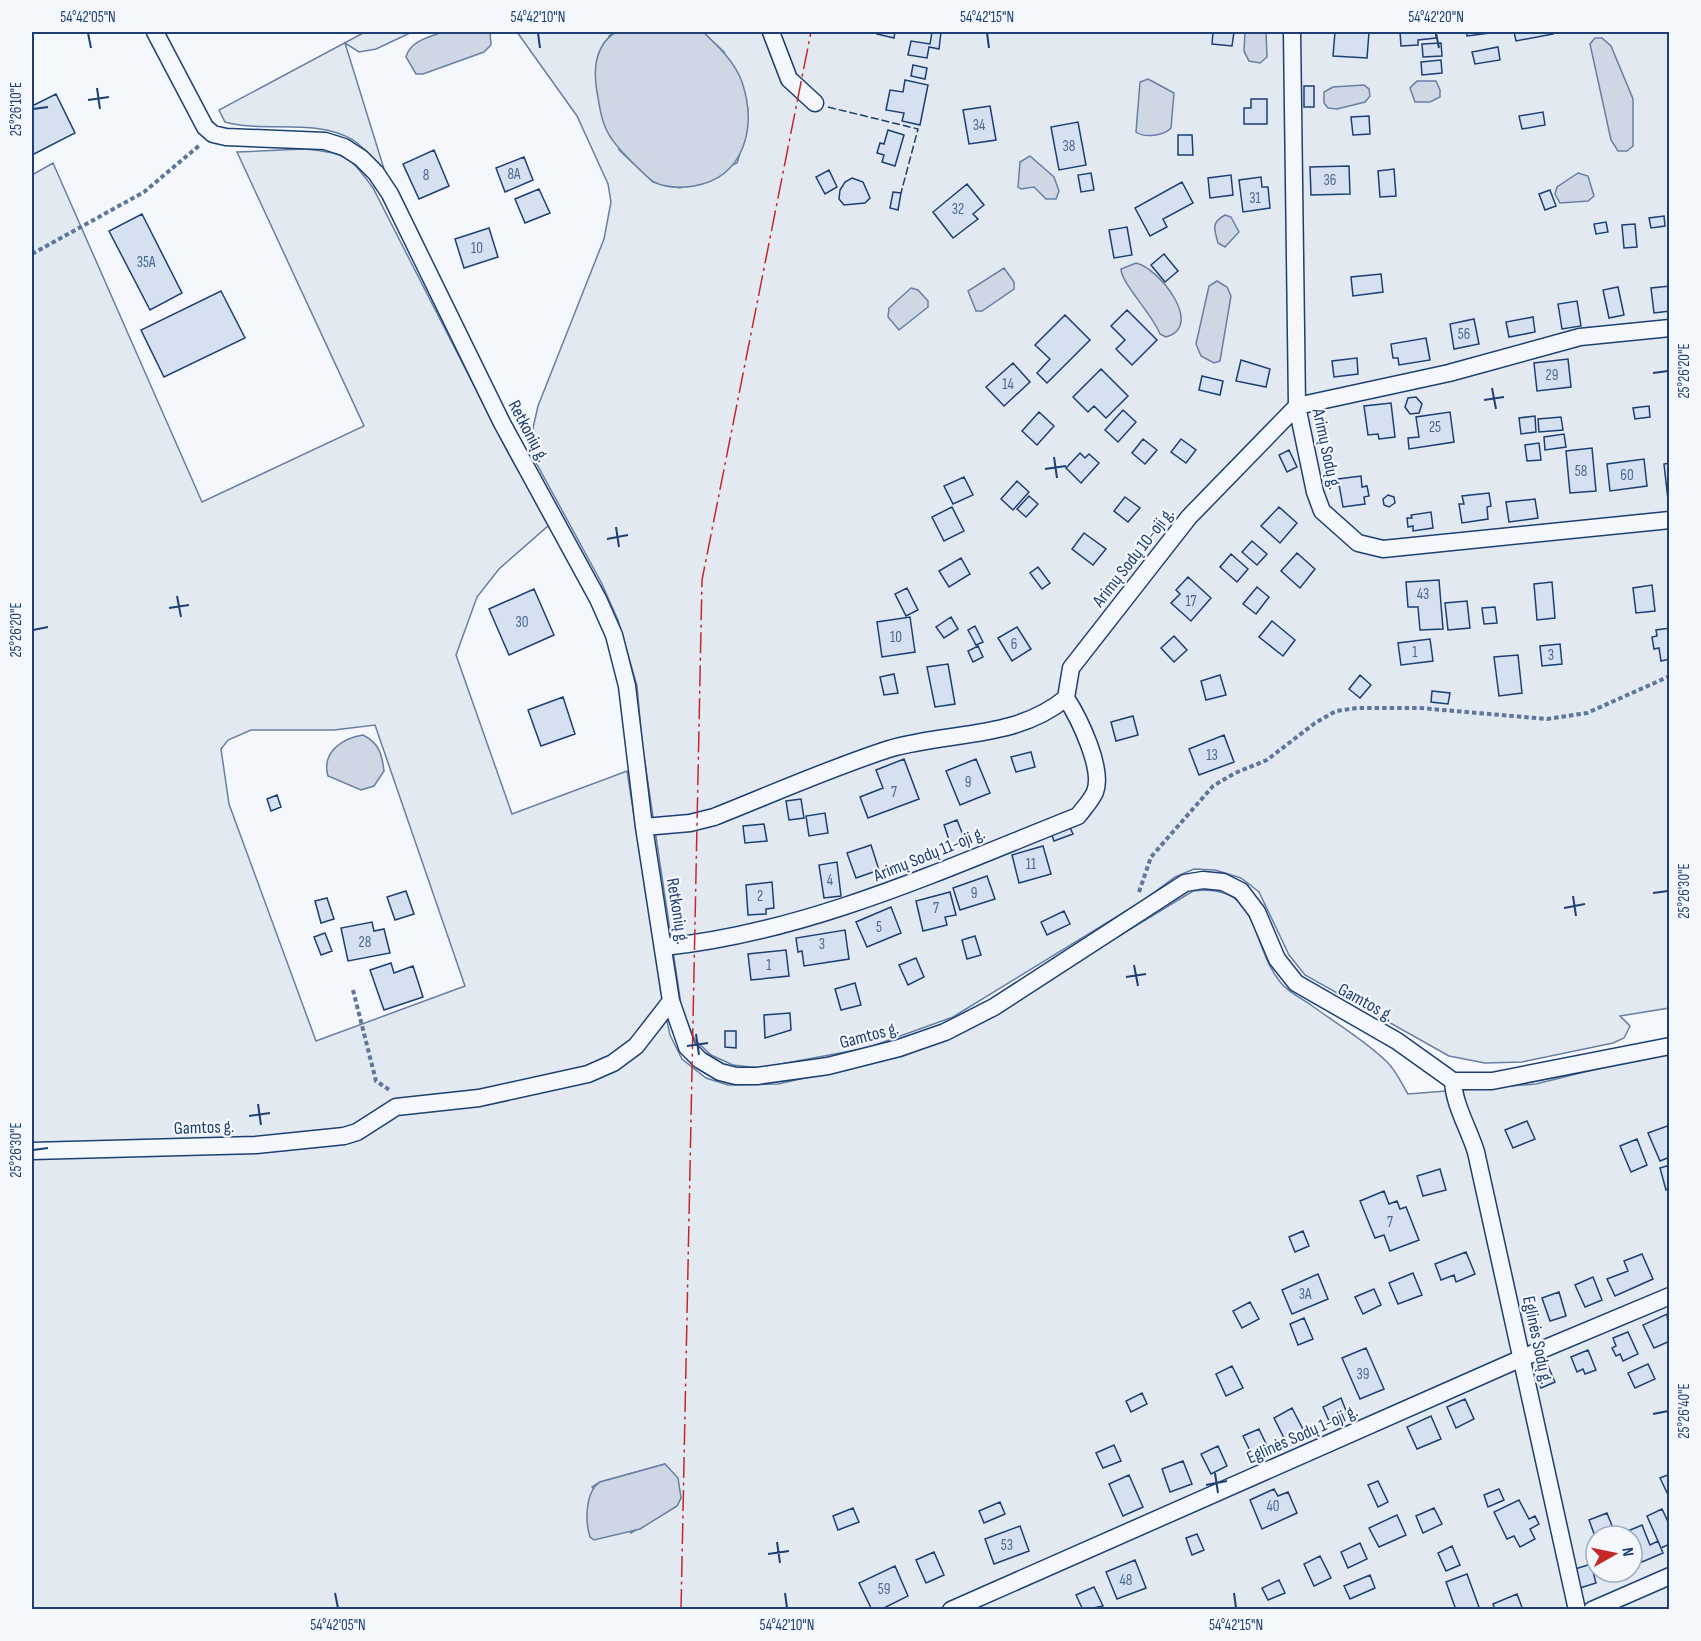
<svg xmlns="http://www.w3.org/2000/svg" width="1701" height="1641" font-family="'Sofia Sans Condensed',sans-serif">
	<style>
		.green { fill: #e3e9f0; stroke: #687fa3; stroke-width: 1.5; fill-rule: evenodd }
		.water { fill: #cfd7e4; stroke: #687fa3; stroke-width: 1.5 }
		.building { fill: #d5e0f0; stroke: #1d3f73; stroke-width: 1.5 }
		.lines { fill: none; stroke-linecap: round; stroke-linejoin: round }
		.minor-casing { stroke: #1d3f73; stroke-width: 19 }
		.path { stroke: #5e769c; stroke-width: 4; stroke-dasharray: 4.5 3; stroke-linecap: butt }
		.minor { stroke: #f4f7fb; stroke-width: 16 }
		.fence { stroke: #1d3f73; stroke-width: 1.5; stroke-dasharray: 8 3; stroke-linecap: butt }
		.power { stroke: #c62828; stroke-width: 1.5; stroke-dasharray: 21 4.5 3 4.5; stroke-linecap: butt }
		.ticks { fill: none; stroke: #1d3f73; stroke-width: 2 }
		.labels { text-anchor: middle; stroke-width: 4.5; stroke-linejoin: round; paint-order: stroke }
		.number-label { font-size: 15px; fill: #4b6792 }
		.street-label { font-size: 18px; fill: #1d3f73; stroke: #f4f7fb }
		.neatline { fill: none; stroke: #1d3f73; stroke-width: 2 }
		.ticks-label { font-size: 15px; text-anchor: middle; fill: #1d3f73 }
	</style>
	<rect width="100%" height="100%" fill="#f4f7fb"/>
	<!-- green -->
	<path class="green" d="M365,32H412L376,49L359,52L345,43L384,169C374,159 365,148 353,140C316,118 265,133 225,122L219,110Z
		M517,32H616L609,36L619,150L653,182L680,188L737,163L744,140L748,109L724,52L703,32H1669V1008L1620,1016L1630,1026L1624,1038L1613,1043L1522,1062L1485,1063L1449,1056L1305,975L1289,955L1259,892L1241,878L1215,870L1194,869L1175,877L1144,900L953,1017L867,1048L759,1068L733,1065L711,1055L695,1040L682,1011L642,743L637,686L618,620L601,582L533,457V428L538,406L604,239L611,202L608,184L577,116Z
		M304,149C345,153 349,155 373,188L511,458L549,525L499,569L477,597L456,655L512,814L627,771L663,1002L670,1035L682,1059L706,1078L728,1085L778,1084L903,1056L951,1038L1193,891C1262,882 1249,945 1281,983C1288,992 1301,998 1311,1005C1334,1022 1369,1043 1388,1063C1396,1071 1402,1084 1408,1094L1536,1084L1669,1051V1609H32V175L53,163L202,502L364,426L237,152ZM375,725L465,986L316,1041L229,804L221,749L228,740L251,730H334ZM665,1464L681,1498L677,1506L631,1533L592,1487L600,1482ZM1596,1536H1632V1572H1596Z"/>
	<!-- water -->
	<path class="water" d="M443,32H490L491,45L484,52L423,74H416L406,57C410,41 429,37 443,32Z
		M616,32H703C718,46 735,62 742,82C757,127 745,177 694,186C681,188 666,188 654,182C647,178 640,169 634,164C622,152 609,139 604,124C600,114 599,102 597,92C593,69 595,45 616,32Z
		M1245,32H1266L1267,57L1260,63L1249,61L1244,51Z
		M1595,38H1602L1611,46L1633,99V146L1627,151H1618L1611,140L1590,44Z
		M1148,79L1174,93L1171,128C1164,136 1144,138 1136,132L1140,82Z
		M1417,81H1436L1440,90V97L1430,102H1415L1410,88Z
		M1364,85L1369,89L1370,96L1365,102L1337,109L1328,108L1324,103V92L1333,87Z
		M1030,156L1054,177L1059,191L1056,199H1046L1034,187L1021,189L1018,187L1020,162Z
		M1578,173L1588,176L1594,196L1588,201L1560,203L1555,194L1557,187Z
		M1225,215L1231,217L1239,232L1225,247L1218,243C1214,228 1211,223 1225,215Z
		M1136,263C1159,268 1205,326 1166,337L1160,334C1153,315 1121,283 1121,269Z
		M1004,268L1014,282V289L982,311H976L968,291Z
		M1217,281L1227,287L1231,296L1220,361L1214,363L1201,356L1196,344L1209,286Z
		M911,288L918,290L928,301V307L899,330L888,317L889,308Z
		M363,735C379,743 382,754 384,771L374,786L361,790L328,776C321,752 343,738 363,735Z
		M665,1464L678,1478L681,1498L677,1506L640,1529L594,1540L590,1537C585,1521 585,1492 600,1482Z"/>
	<!-- building -->
	<path class="building" d="M878,32H895L894,38L877,34Z
		M932,32H941L939,49L929,47L927,58L908,55L911,41L930,44Z
		M1213,32H1234L1232,46L1212,44Z
		M1335,32H1369L1367,58L1333,56Z
		M1400,32H1436V38L1418,40V45L1401,46Z
		M1466,32H1498L1467,36Z
		M1514,32H1552L1553,34L1516,41Z
		M1441,43L1442,56L1423,57L1422,44Z
		M1498,47L1500,60L1475,64L1472,52Z
		M1441,60L1442,73L1422,75L1421,62Z
		M913,65L927,68L925,79L911,76Z
		M905,80L928,85L920,125L902,121L904,113L886,110L890,90L903,92Z
		M1304,86H1314V107H1304Z
		M56,94L75,133L32,155V106Z
		M1251,99H1267V124H1244V108H1251Z
		M990,106L996,140L969,144L963,110Z
		M1543,112L1545,125L1522,129L1519,116Z
		M1369,116L1370,134L1353,135L1351,117Z
		M1078,122L1086,165L1059,170L1051,127Z
		M888,130L904,135L895,166L882,162L884,155L877,153L880,143L884,144Z
		M1178,135H1192L1193,155H1178Z
		M434,150L449,186L419,199L403,164Z
		M524,157L533,180L505,192L496,168Z
		M1349,166L1350,194L1311,195L1310,167Z
		M1394,169L1396,196L1380,197L1378,171Z
		M829,170L837,187L825,194L816,177Z
		M1091,173L1094,190L1081,192L1078,175Z
		M1231,175L1233,195L1210,198L1208,178Z
		M1261,177L1262,187H1268L1270,208L1243,212L1239,180Z
		M852,178L863,182L870,198L865,203L844,205L839,199L840,190L845,182Z
		M1182,182L1193,203L1163,219L1167,227L1150,236L1135,208Z
		M967,184L984,205L973,214L978,219L953,238L933,212Z
		M539,189L550,213L525,223L515,199Z
		M1550,190L1556,206L1545,210L1539,194Z
		M893,192L901,193L898,210L890,208Z
		M142,214L182,293L150,310L109,231Z
		M1664,216L1665,226L1651,228L1649,218Z
		M1606,222L1608,232L1596,234L1594,224Z
		M1635,224L1637,247L1624,248L1622,225Z
		M1127,227L1132,255L1114,258L1109,230Z
		M489,228L498,257L464,268L455,239Z
		M1164,254L1178,271L1165,282L1151,265Z
		M1381,274L1383,292L1353,296L1351,277Z
		M1670,286V311L1654,313L1651,288Z
		M1618,287L1624,315L1609,318L1603,290Z
		M221,291L245,338L164,377L141,330Z
		M1577,301L1581,326L1562,329L1558,304Z
		M1127,310L1157,340L1132,365L1116,349L1125,340L1111,326Z
		M1065,315L1090,340L1047,383L1037,373L1050,359L1035,345Z
		M1533,317L1535,332L1509,337L1506,322Z
		M1474,319L1479,344L1454,349L1450,324Z
		M1426,338L1430,360L1399,365L1398,358H1393L1391,344Z
		M1357,358L1358,374L1334,377L1332,361Z
		M1568,359L1571,387L1537,391L1534,363Z
		M1241,360L1270,369L1266,387L1236,381Z
		M1013,363L1030,382L1004,406L986,387Z
		M1101,369L1128,396L1106,418L1094,406L1088,412L1073,397Z
		M1202,376L1223,381L1220,395L1199,390Z
		M1416,397L1422,404L1419,413L1410,414L1405,407L1408,398Z
		M1391,403L1395,437L1379,439L1378,434L1368,435L1364,406Z
		M1649,406L1650,417L1635,419L1633,408Z
		M1123,410L1136,422L1118,442L1105,430Z
		M1039,412L1054,426L1037,445L1022,431Z
		M1450,412L1454,442L1409,449L1408,438L1419,437L1416,417Z
		M1535,416L1536,432L1521,434L1519,418Z
		M1561,417L1563,430L1539,432L1538,419Z
		M1564,434L1566,447L1545,450L1544,437Z
		M1143,439L1157,450L1145,464L1132,453Z
		M1181,439L1196,450L1186,463L1171,452Z
		M1539,443L1541,460L1527,461L1525,445Z
		M1592,448L1596,491L1570,493L1566,451Z
		M1289,450L1297,467L1287,472L1279,455Z
		M1080,453L1085,458L1089,454L1099,463L1081,483L1066,468Z
		M1644,459L1647,486L1610,491L1607,464Z
		M1670,463V500H1668L1664,464Z
		M1361,476L1362,487L1367,486L1369,496L1364,497L1365,504L1343,507L1338,479Z
		M964,477L973,495L953,504L944,486Z
		M1017,481L1029,492L1013,510L1001,499Z
		M1489,493L1491,506L1487,507L1488,519L1462,523L1459,504H1464L1462,496Z
		M1388,495L1394,497L1395,503L1389,507L1384,505L1383,499Z
		M1029,496L1038,504L1026,517L1017,509Z
		M1125,497L1140,508L1128,522L1114,511Z
		M1535,499L1538,518L1509,522L1506,502Z
		M952,507L964,531L944,541L932,517Z
		M1279,507L1297,523L1280,543L1261,526Z
		M1431,512L1433,528L1413,531V526L1408,527L1407,518H1412L1411,515Z
		M1084,533L1106,549L1093,565L1072,549Z
		M1252,541L1267,554L1257,565L1242,552Z
		M1297,553L1315,569L1300,588L1281,571Z
		M1231,554L1248,569L1237,582L1220,567Z
		M961,558L970,574L949,587L939,571Z
		M1038,567L1050,583L1042,589L1030,573Z
		M1188,577L1211,598L1191,621L1171,603L1180,594L1176,590Z
		M1439,580L1443,629L1420,630L1418,607H1408L1406,582Z
		M1552,582L1555,618L1537,620L1534,584Z
		M1652,585L1655,611L1636,613L1633,588Z
		M1257,587L1269,597L1256,614L1243,604Z
		M907,588L918,610L906,616L895,594Z
		M534,589L554,635L509,655L489,609Z
		M1467,601L1470,628L1448,630L1445,603Z
		M1495,607L1497,623L1484,624L1482,608Z
		M910,617L915,652L882,657L877,622Z
		M951,617L958,629L944,638L936,627Z
		M1272,621L1295,640L1283,656L1259,637Z
		M975,626L983,642L976,645L968,630Z
		M1017,627L1031,649L1012,661L998,638Z
		M1670,628V659L1661,661L1659,648L1654,649L1652,637L1657,636L1656,630Z
		M1174,636L1187,650L1174,662L1161,648Z
		M1430,639L1433,661L1401,665L1398,643Z
		M1560,644L1562,664L1542,666L1540,646Z
		M978,646L983,657L973,662L968,651Z
		M1518,655L1522,693L1499,696L1494,657Z
		M948,664L955,704L935,707L927,667Z
		M894,674L898,693L884,695L880,677Z
		M1220,675L1226,695L1206,700L1201,681Z
		M1360,675L1371,685L1360,698L1349,689Z
		M1432,691L1450,693L1448,704L1431,702Z
		M563,697L575,734L541,746L528,710Z
		M1133,716L1138,735L1116,741L1111,722Z
		M1224,735L1234,762L1199,775L1189,749Z
		M1031,752L1035,767L1016,772L1011,757Z
		M904,759L919,799L868,818L860,797L883,788L876,770Z
		M976,759L990,793L960,805L946,771Z
		M277,795L281,807L271,811L267,799Z
		M801,799L804,818L789,820L786,801Z
		M825,813L828,833L809,836L806,816Z
		M957,820L965,840L951,846L944,825Z
		M1068,823L1073,834L1054,841L1050,830Z
		M764,824L767,841L745,843L743,826Z
		M871,845L879,870L856,878L847,853Z
		M1043,846L1051,874L1019,883L1012,855Z
		M837,862L841,896L824,898L819,865Z
		M987,876L995,899L960,910L953,888Z
		M772,882L774,908L766,909V914L748,915L746,885Z
		M406,891L414,914L395,920L387,897Z
		M950,892L956,915L945,917L947,925L923,931L916,901Z
		M327,898L334,919L321,923L315,901Z
		M891,907L901,933L867,947L856,922Z
		M1064,911L1070,924L1047,935L1041,922Z
		M372,922L374,931L384,929L390,953L348,961L341,928Z
		M845,930L849,959L804,966L802,951L798,952L796,938Z
		M325,933L332,951L321,955L314,937Z
		M975,936L981,955L967,959L962,940Z
		M786,950L789,976L751,980L748,954Z
		M916,958L924,977L908,985L899,965Z
		M391,963L394,973L413,966L423,997L384,1010L370,970Z
		M855,983L861,1005L841,1010L835,989Z
		M790,1013L791,1030L765,1038L764,1015Z
		M725,1031H736V1048L725,1047Z
		M1527,1121L1535,1139L1513,1148L1505,1130Z
		M1670,1125V1157L1660,1161L1648,1133Z
		M1637,1139L1647,1165L1631,1172L1620,1146Z
		M1670,1165V1188L1666,1190L1660,1168Z
		M1440,1169L1446,1190L1423,1196L1417,1176Z
		M1384,1191L1389,1204L1397,1201L1400,1209L1406,1207L1419,1240L1390,1251L1384,1235L1375,1238L1360,1201Z
		M1303,1231L1309,1246L1295,1252L1289,1237Z
		M1466,1252L1475,1274L1456,1282L1454,1275L1441,1280L1435,1264Z
		M1642,1254L1653,1279L1615,1296L1607,1279L1628,1271L1624,1261Z
		M1413,1273L1422,1295L1398,1304L1389,1283Z
		M1318,1274L1328,1299L1292,1314L1282,1290Z
		M1593,1277L1602,1300L1585,1307L1575,1285Z
		M1374,1289L1381,1305L1363,1314L1355,1297Z
		M1559,1292L1566,1316L1550,1321L1542,1298Z
		M1250,1302L1259,1319L1242,1328L1233,1311Z
		M1667,1314L1670,1341L1654,1348L1643,1325Z
		M1304,1318L1313,1339L1298,1345L1290,1324Z
		M1628,1332L1638,1354L1623,1361L1620,1354L1616,1356L1612,1348L1616,1346L1613,1338Z
		M1366,1348L1384,1389L1360,1399L1342,1358Z
		M1588,1350L1596,1370L1585,1374L1583,1369L1577,1372L1571,1357Z
		M1648,1364L1655,1379L1635,1388L1628,1373Z
		M1232,1366L1243,1388L1226,1396L1216,1374Z
		M1548,1366L1555,1382L1541,1388L1535,1372Z
		M1142,1393L1147,1404L1131,1412L1126,1401Z
		M1341,1398L1347,1413L1329,1421L1323,1407Z
		M1465,1399L1474,1419L1456,1428L1447,1407Z
		M1292,1408L1307,1437L1288,1446L1274,1418Z
		M1431,1416L1441,1439L1417,1449L1407,1427Z
		M1259,1429L1270,1452L1254,1459L1243,1436Z
		M1114,1445L1121,1461L1103,1468L1096,1453Z
		M1218,1446L1227,1466L1211,1474L1201,1454Z
		M1183,1461L1192,1484L1170,1492L1162,1469Z
		M1670,1474V1499L1660,1478Z
		M1129,1475L1143,1507L1123,1516L1109,1484Z
		M1378,1481L1388,1502L1378,1507L1368,1485Z
		M1274,1489L1278,1496L1288,1492L1297,1513L1262,1529L1250,1500Z
		M1499,1489L1504,1500L1488,1507L1484,1495Z
		M1519,1500L1529,1519L1535,1516L1539,1524L1530,1529L1535,1539L1520,1547L1514,1536L1507,1539L1494,1512Z
		M1000,1502L1005,1514L984,1523L979,1511Z
		M853,1508L859,1522L838,1530L833,1516Z
		M1434,1508L1442,1524L1423,1533L1416,1516Z
		M1662,1509L1670,1526V1544L1661,1548L1647,1516Z
		M1607,1513L1616,1536H1596V1539L1589,1520Z
		M1397,1515L1406,1535L1379,1547L1369,1528Z
		M1642,1525L1650,1545L1658,1541L1663,1553L1642,1562L1628,1531Z
		M1020,1526L1029,1551L994,1564L985,1539Z
		M1197,1534L1204,1550L1192,1555L1186,1538Z
		M1360,1543L1367,1559L1348,1568L1341,1552Z
		M1452,1546L1460,1565L1446,1571L1438,1553Z
		M934,1552L944,1575L926,1583L916,1560Z
		M1320,1556L1331,1578L1314,1586L1304,1564Z
		M1135,1560L1146,1588L1117,1599L1106,1572Z
		M1591,1564L1596,1583L1580,1588L1575,1569Z
		M895,1566L908,1596L880,1610H872L859,1583Z
		M1608,1572H1629L1611,1579Z
		M1467,1574L1480,1610H1456L1446,1582Z
		M1370,1575L1375,1588L1350,1599L1344,1586Z
		M1279,1580L1285,1593L1268,1600L1262,1588Z
		M1094,1587L1103,1606L1083,1610L1076,1595Z
		M1517,1594L1523,1610H1495L1493,1604Z"/>
	<g class="lines">
		<!-- minor casing -->
		<g class="minor-casing">
			<path id="minor" d="M155,32L205,127L213,134L226,137L325,141L344,147L361,158L376,173L390,194L502,423L598,599L614,635L627,686L644,827L671,1001L687,1047L700,1060L720,1072L736,1076H757L828,1066L899,1048L945,1032L994,1007L1185,883L1203,880L1223,882L1241,891L1257,912L1277,959L1296,983L1397,1041L1453,1081H1492L1670,1046
				M771,32L789,79L815,103
				M1292,32L1297,406L1315,492L1322,511L1358,543L1383,549L1670,520
				M644,827L690,823L714,817C772,794 830,768 889,749C949,731 1015,740 1066,698L1071,668L1189,517L1297,406L1449,373L1580,337L1670,328
				M664,947C809,932 944,869 1078,816C1083,809 1091,801 1095,792C1104,769 1079,718 1066,698
				M1453,1081C1454,1105 1469,1129 1476,1152L1577,1610
				M32,1151L256,1145L344,1136L357,1132L396,1107L479,1098L588,1074L613,1063L636,1046L671,1001
				M951,1610L1522,1358L1670,1296
				M1592,1610L1670,1576"/>
		</g>
		<!-- path -->
		<path class="path" d="M32,254L144,192L201,144
			M1139,892L1151,857L1213,786L1235,773L1267,760L1315,723L1336,711L1357,708H1420L1547,719L1587,713L1670,676
			M353,990L376,1081L391,1091"/>
		<!-- minor -->
		<use href="#minor" class="minor"/>
		<!-- fence -->
		<path class="fence" d="M828,107L918,129L901,193"/>
		<!-- power -->
		<path class="power" d="M681,1610L702,580L811,32"/>
	</g>
	<!-- ticks -->
	<path class="ticks" d="M88,33L91,48M538,33L540,48M987,33L989,48M1436,33L1439,48M97,88L100,109M88,100L109,97M33,109L48,107M1653,373L1668,371M1492,388L1496,409M1484,400L1504,397M1054,457L1057,478M1045,469L1066,466M616,527L619,547M607,539L628,535M177,596L181,617M169,608L189,605M33,630L48,627M1653,893L1668,891M1573,896L1576,916M1564,908L1585,904M1134,965L1138,986M1126,977L1146,974M696,1034L699,1055M687,1046L708,1043M258,1104L261,1125M249,1116L270,1113M33,1150L48,1148M1653,1414L1668,1411M1215,1473L1218,1493M1206,1485L1227,1481M777,1542L780,1563M768,1554L789,1551M335,1593L338,1608M785,1593L787,1608M1234,1593L1236,1608"/>
	<g class="labels">
		<!-- number labels -->
		<g class="number-label">
			<text x="979" y="130">34</text>
			<text x="1069" y="151">38</text>
			<text x="514" y="179">8A</text>
			<text x="426" y="180">8</text>
			<text x="1330" y="185">36</text>
			<text x="1255" y="203">31</text>
			<text x="958" y="214">32</text>
			<text x="477" y="253">10</text>
			<text x="146" y="267">35A</text>
			<text x="1464" y="339">56</text>
			<text x="1552" y="380">29</text>
			<text x="1008" y="389">14</text>
			<text x="1435" y="432">25</text>
			<text x="1581" y="476">58</text>
			<text x="1627" y="480">60</text>
			<text x="1423" y="599">43</text>
			<text x="1191" y="606">17</text>
			<text x="522" y="627">30</text>
			<text x="896" y="642">10</text>
			<text x="1014" y="649">6</text>
			<text x="1415" y="657">1</text>
			<text x="1551" y="660">3</text>
			<text x="1212" y="760">13</text>
			<text x="968" y="787">9</text>
			<text x="894" y="797">7</text>
			<text x="1031" y="869">11</text>
			<text x="830" y="885">4</text>
			<text x="974" y="898">9</text>
			<text x="760" y="901">2</text>
			<text x="936" y="913">7</text>
			<text x="879" y="932">5</text>
			<text x="365" y="947">28</text>
			<text x="822" y="949">3</text>
			<text x="769" y="970">1</text>
			<text x="1390" y="1227">7</text>
			<text x="1305" y="1299">3A</text>
			<text x="1363" y="1379">39</text>
			<text x="1273" y="1511">40</text>
			<text x="1007" y="1550">53</text>
			<text x="1126" y="1585">48</text>
			<text x="884" y="1594">59</text>
		</g>
		<!-- street labels -->
		<g class="street-label">
			<text transform="translate(529 431) rotate(62)" y="6">Retkonių g.</text>
			<text transform="translate(1327 449) rotate(78)" y="6">Arimų Sodų g.</text>
			<text transform="translate(1133 557) rotate(-52)" y="6">Arimų Sodų 10-oji g.</text>
			<text transform="translate(929 854) rotate(-22)" y="6">Arimų Sodų 11-oji g.</text>
			<text transform="translate(678 911) rotate(81)" y="6">Retkonių g.</text>
			<text transform="translate(1366 1002) rotate(29)" y="6">Gamtos g.</text>
			<text transform="translate(869 1035) rotate(-15)" y="6">Gamtos g.</text>
			<text transform="translate(204 1127) rotate(-2)" y="6">Gamtos g.</text>
			<text transform="translate(1538 1340) rotate(78)" y="6">Eglinės Sodų g.</text>
			<text transform="translate(1302 1434) rotate(-24)" y="6">Eglinės Sodų 1-oji g.</text>
		</g>
	</g>
	<!-- border -->
	<rect width="1701" height="1641" fill="none" stroke="#f4f7fb" stroke-width="66"/>
	<!-- north arrow -->
	<g transform="translate(1614 1554) rotate(81)"><circle r="28" fill="#f4f7fb" stroke="#9eadc5" stroke-width="1.5"/>
	<path d="M0-4.5L10 22L0 15L-10 22Z" fill="#c62828"/>
	<text y="-9" font-size="16" font-weight="bold" text-anchor="middle" fill="#1d3f73">N</text>
	</g>
	<rect x="33" y="33" width="1635" height="1575" class="neatline"/>
	<g class="ticks-label">
		<text x="88" y="22">54°42'05"N</text>
		<text x="538" y="22">54°42'10"N</text>
		<text x="987" y="22">54°42'15"N</text>
		<text x="1436" y="22">54°42'20"N</text>
		<text transform="translate(16 109) rotate(-90)" y="5">25°26'10"E</text>
		<text transform="translate(1684 371) rotate(-90)" y="5">25°26'20"E</text>
		<text transform="translate(16 630) rotate(-90)" y="5">25°26'20"E</text>
		<text transform="translate(1684 891) rotate(-90)" y="5">25°26'30"E</text>
		<text transform="translate(16 1150) rotate(-90)" y="5">25°26'30"E</text>
		<text transform="translate(1684 1411) rotate(-90)" y="5">25°26'40"E</text>
		<text x="338" y="1630">54°42'05"N</text>
		<text x="787" y="1630">54°42'10"N</text>
		<text x="1236" y="1630">54°42'15"N</text>
	</g>
</svg>
